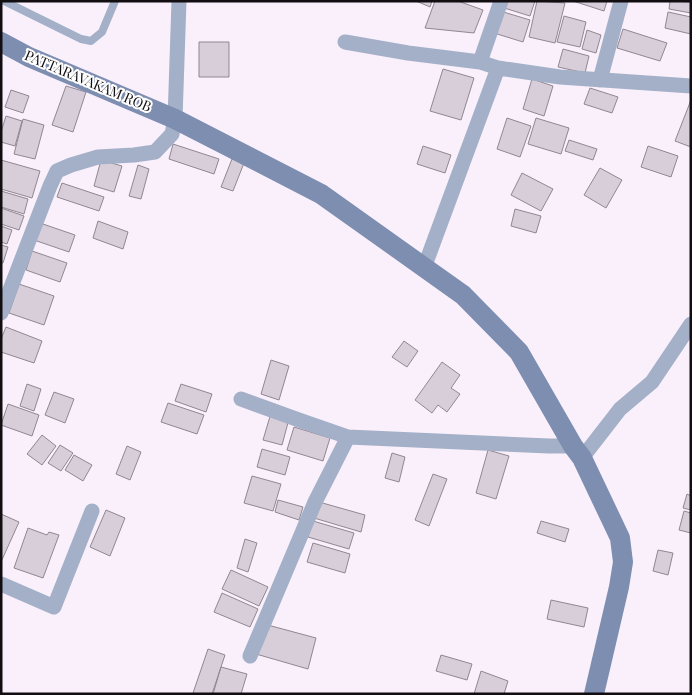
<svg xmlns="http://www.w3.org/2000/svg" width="692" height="695" font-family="'Playfair Display',serif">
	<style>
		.building { fill: #d8ced9; stroke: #908791 }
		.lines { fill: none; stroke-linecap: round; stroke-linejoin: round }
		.service { stroke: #a4b0c8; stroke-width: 8 }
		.minor { stroke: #a4b0c8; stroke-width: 15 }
		.secondary { stroke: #7e8eb1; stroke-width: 20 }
		.labels { text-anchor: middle; stroke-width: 4; stroke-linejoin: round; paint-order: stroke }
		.street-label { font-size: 14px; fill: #110d11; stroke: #fff }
	</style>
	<rect width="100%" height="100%" fill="#faf0fc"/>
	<!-- building -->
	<path class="building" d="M416,1H432L430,7Z
		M435,1H458L483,10L474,33L425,28Z
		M503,1H535L530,16L501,7Z
		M537,1L565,3L555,43L529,37Z
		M573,1H607L604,11Z
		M670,1L691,2V13L669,9Z
		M500,11L530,20L523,42L494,33Z
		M668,12L691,17V34L665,28Z
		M564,16L586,22L580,47L557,42Z
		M623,29L667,43L660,61L617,48Z
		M587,30L601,35L596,53L582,49Z
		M199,42H229V77H199Z
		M563,49L589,56L585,73L558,67Z
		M443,69L474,78L461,120L430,111Z
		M532,79L553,86L544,116L523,109Z
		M66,86L86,92L73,132L52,125Z
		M590,88L618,97L612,113L584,104Z
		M11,90L29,96L23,113L5,107Z
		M691,100V147L675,141Z
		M6,116L22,121L15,146L1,142V132Z
		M507,118L531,126L520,157L497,149Z
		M536,118L569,128L561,154L528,144Z
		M23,119L44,125L35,159L14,154Z
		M569,140L597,149L593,160L565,151Z
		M173,144L219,159L214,174L169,159Z
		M423,146L451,155L445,173L417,164Z
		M648,146L678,156L671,177L641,167Z
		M232,159L244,163L233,191L221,187Z
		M1,160L40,171L32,198L1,189Z
		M101,160L122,166L114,192L94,186Z
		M138,165L149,169L141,199L129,196Z
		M600,168L622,180L606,208L584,195Z
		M522,173L553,189L541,211L511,195Z
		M62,183L104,197L99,211L57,197Z
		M1,191L28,199L24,214L1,207Z
		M1,208L24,216L19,230L1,224Z
		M515,209L541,216L536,233L511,226Z
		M98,221L128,232L123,249L93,238Z
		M40,223L75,235L69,252L34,240Z
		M1,226L12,230L7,244L1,242Z
		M1,245L8,247L3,263H1Z
		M32,251L67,263L60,282L26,270Z
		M19,284L54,296L44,325L9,313Z
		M6,327L42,341L34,363L1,352V339Z
		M404,341L418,351L407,367L392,357Z
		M271,360L289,366L279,400L261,394Z
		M442,362L460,375L451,388L460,394L447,412L438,405L432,413L415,400Z
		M27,384L41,389L34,411L20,406Z
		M181,384L212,394L206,412L175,401Z
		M54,392L74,399L65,423L45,415Z
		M168,403L204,415L197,434L161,422Z
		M8,404L39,415L32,436L1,425Z
		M271,413L289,419L282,445L263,440Z
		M294,427L330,438L323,461L287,450Z
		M42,435L56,446L42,465L27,454Z
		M60,445L73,453L61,471L48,463Z
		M127,446L141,452L130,480L116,474Z
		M262,449L290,457L285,475L257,467Z
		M488,450L509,456L496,499L476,493Z
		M392,453L405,457L399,482L385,478Z
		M74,455L92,465L83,481L65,470Z
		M433,474L447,479L429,526L415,520Z
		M252,476L281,484L273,511L244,503Z
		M687,494L691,496V510L683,508Z
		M278,500L303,507L299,520L275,512Z
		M319,502L365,515L361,532L314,518Z
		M106,510L125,518L110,556L90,547Z
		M684,511L691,513V533L679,530Z
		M1,514L19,522L1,562Z
		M313,521L354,533L349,549L308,537Z
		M541,521L569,529L565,542L537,533Z
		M28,528L47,535L49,532L59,535L43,578L14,568Z
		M245,539L257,543L248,572L237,568Z
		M313,543L350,554L345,573L307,562Z
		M658,550L673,553L668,575L653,571Z
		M231,570L268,587L259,606L222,589Z
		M222,593L258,609L250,627L214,612Z
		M551,600L588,608L584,627L547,619Z
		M264,624L316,638L308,669L256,654Z
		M208,649L225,655L212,694H195L193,693Z
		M441,655L472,664L467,680L436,671Z
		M221,667L247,674L241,694H213Z
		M481,671L508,681L504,694H474Z"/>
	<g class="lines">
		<!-- service -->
		<path class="service" d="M4,1L81,39L91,41L102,32L115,1"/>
		<!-- minor -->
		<path class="minor" d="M345,42L408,53L480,62L498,68L560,77L691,86
			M480,62L501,1
			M600,80L621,1
			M424,268L498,68
			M1,313L50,186L57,171L71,165L98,157L134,155L155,152L172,134L175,119L179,1
			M241,399L299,420L348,437L549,446H573
			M582,458L620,409L652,382L691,324
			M1,584L54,607L92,511
			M250,656L315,502L348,437"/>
		<!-- secondary -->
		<path class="secondary" d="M1,42L29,57L175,119L321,194L463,295L519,352L573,446L582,458L620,538L623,562L619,587L594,694"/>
	</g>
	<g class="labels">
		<!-- street labels -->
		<g class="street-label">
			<text transform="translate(88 81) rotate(23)" y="5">PATTARAVAKAM ROB</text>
		</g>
	</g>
	<!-- border -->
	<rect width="692" height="695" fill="none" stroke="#110d11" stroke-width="5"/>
</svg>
